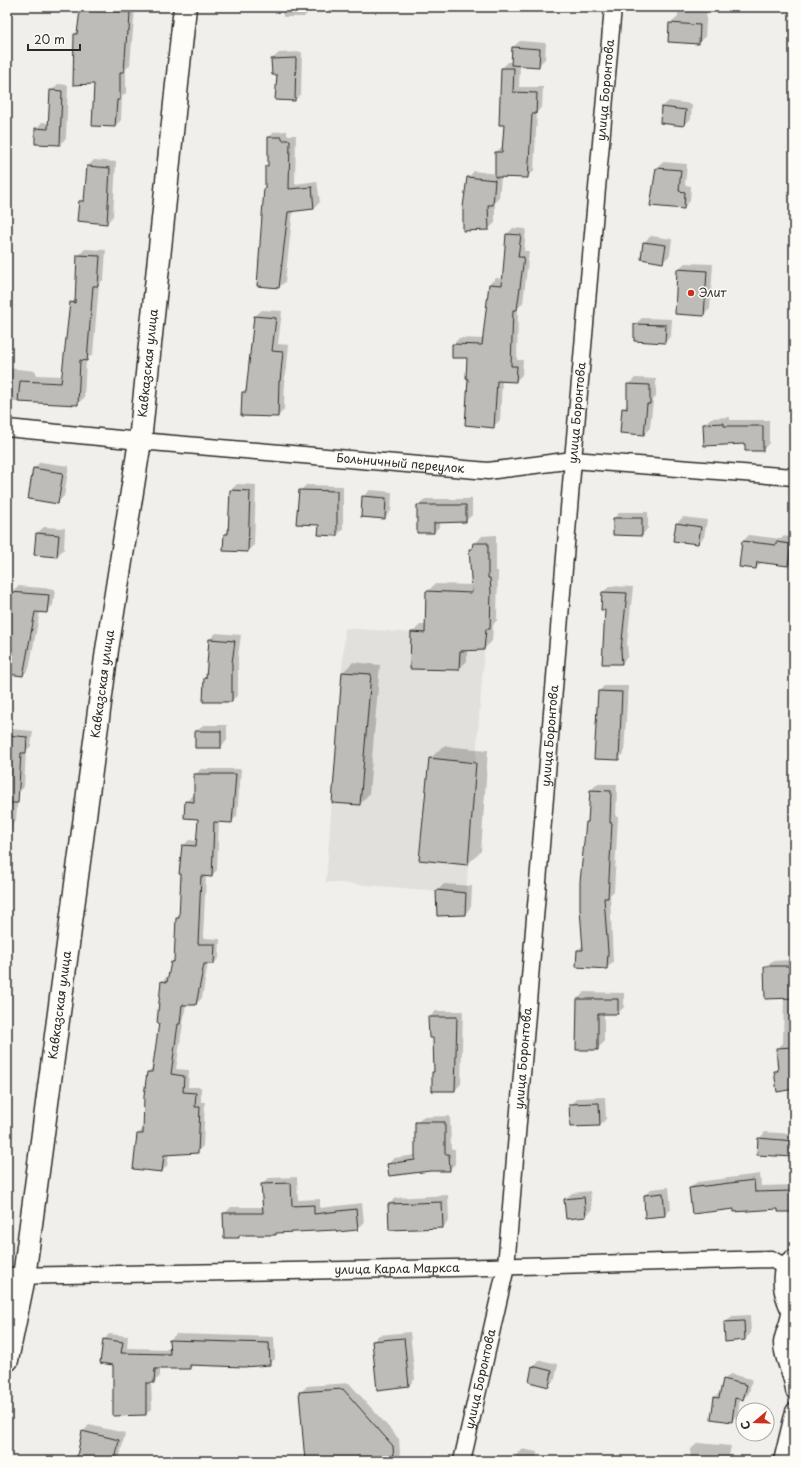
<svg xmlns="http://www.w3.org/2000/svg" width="801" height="1468" font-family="'Playpen Sans',sans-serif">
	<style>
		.built { fill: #e1e0dc }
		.shadow { fill: #0003 }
		.building { fill: #bdbcb8; stroke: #2b2b2b }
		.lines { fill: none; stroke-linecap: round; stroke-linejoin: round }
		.street-casing { stroke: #2b2b2b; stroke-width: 19 }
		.secondary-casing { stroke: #2b2b2b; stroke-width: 25 }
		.street { stroke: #fdfcf7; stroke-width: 16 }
		.secondary { stroke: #fdfcf7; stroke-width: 22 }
		.poi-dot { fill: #c8321e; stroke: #fdfcf7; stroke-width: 1.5 }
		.labels { text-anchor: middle; stroke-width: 3; stroke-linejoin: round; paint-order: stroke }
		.street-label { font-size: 12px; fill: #2b2b2b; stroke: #fdfcf7 }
		.poi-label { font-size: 12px; fill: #2b2b2b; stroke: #fdfcf7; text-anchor: start }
	</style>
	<rect width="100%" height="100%" fill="#f0efeb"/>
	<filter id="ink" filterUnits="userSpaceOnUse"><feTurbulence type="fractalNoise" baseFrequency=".025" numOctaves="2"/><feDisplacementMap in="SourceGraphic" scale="8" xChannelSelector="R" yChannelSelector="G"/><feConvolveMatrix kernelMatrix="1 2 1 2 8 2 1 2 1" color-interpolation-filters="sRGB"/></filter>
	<g filter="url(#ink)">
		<!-- built -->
		<path class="built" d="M345,628L485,638L466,893L326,882Z"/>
		<!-- shadow -->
		<path class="shadow" d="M81,7H135L130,65L126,69V93L122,96L121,120L115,126L75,34L78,31Z
			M282,7H310V10L304,17H283Z
			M678,7H707L705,37L699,43L670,24L678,17Z
			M520,41L546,43L545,59L538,66L520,64L519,87H543L542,107L537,112L534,171L527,177H501L499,198L495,202V223L488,229L468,178L474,171L496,174V152L503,146L505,124L502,68L508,62H512L513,47Z
			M302,52L301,94L295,100L278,74L272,59L279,53Z
			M58,84L68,85L66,138L60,144L36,129L42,122L49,123L51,91Z
			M669,101L692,104L691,119L684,125L662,107Z
			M287,131V135H296L295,184L317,181L320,202L314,208L293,210L285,282L279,287L266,166L269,164V138L274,132Z
			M94,160L116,162L113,216L107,223L80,201L85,196L88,166Z
			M663,162L687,164L685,185L691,186L690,201L683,208L651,205L657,168Z
			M513,228L526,229L524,251H529L523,303L518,308L517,360H523L522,375L516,381L502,380L500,420L494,426L469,378L468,357L453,345L459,338L484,339L489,284L496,278L503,279L507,234Z
			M651,236L672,239L670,255L663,262L644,242Z
			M85,249L106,250L104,279L99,284L93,354L86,360L84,398L77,404L7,401V368L36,371V375L63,376L71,303L76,298L78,256Z
			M685,263L713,264L710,309L703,315L678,269Z
			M262,310L282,311L278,344L289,345L286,374L285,376L284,410L278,416L243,392L248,387L255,316Z
			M642,318L672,319L671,336L665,342L635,324Z
			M635,378L656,379V397L653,400L650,428L644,434L623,409L628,404V385Z
			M730,417V420H769V443L763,450L704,424L711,418Z
			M40,462L69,466L64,496L58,502L29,498L34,468Z
			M237,484L256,485L254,545L247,551L225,534L229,530L231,490Z
			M306,485L343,486V529L337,535L320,524L300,491Z
			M370,490L392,492L391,511L384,518L363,497Z
			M425,499H472V515L466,521L440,522V526L434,532L418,506Z
			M620,512H648V528L642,535L614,518Z
			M683,517L707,520L704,537L698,543L674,540L677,523Z
			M44,527L65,528L64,549L57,556L35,554L37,533Z
			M496,535V571H498L497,620L493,625L492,641L484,649H467V661L459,669L412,633L420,625H426L427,592L435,584L473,585L470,550L482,536Z
			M749,535L781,539L784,536L794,538V566L763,561L756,568L743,541Z
			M18,586L55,589L53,605L47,612L40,611L29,669L23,675L7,673V615H9L11,592Z
			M610,586L633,587L627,643L628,656L622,663H603L606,609L603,592Z
			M216,633L241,635L238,656V695L231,701L205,678L207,676L210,639Z
			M353,662L380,665L369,794L360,804L343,672Z
			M604,686H628L624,753L619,759L599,691Z
			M203,725H227V740L221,747H196V732Z
			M10,729L33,731L31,746L26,751L24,787L18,793L16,820L13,823L9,856L7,858V732Z
			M443,746L488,750L481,851L468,864L430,759Z
			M201,769H241L237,816L231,822L219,821L217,870L211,876L206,875L203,938L220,939L219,958L214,963H208L202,998L196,1004H186L176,1069L189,1070L188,1087H201V1102H205L203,1146L197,1152L169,1154L167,1166L162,1171L138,1134L144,1128L148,1072L153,1067L160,1022L162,982L167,976H169L172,962L175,959L177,919L180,916L183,846L189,840L197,841L199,818L186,802L192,796H195V775Z
			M597,784H617L616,817H618L614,891L610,895L613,962L607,968L577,967L578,950L583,945L587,822L589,820L591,790Z
			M444,884L472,886L471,907L465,914L437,891Z
			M794,949V1088L775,1072L778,1068L777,1049L783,1043L784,998L765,967L772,961L792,960Z
			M584,992L624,993V1007L618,1013H604V1042L597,1049H577L578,999Z
			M436,1011H463L461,1084L455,1090L435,1071L434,1037L429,1018Z
			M605,1097L606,1119L600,1125L570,1105L577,1098Z
			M450,1116L451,1149H455V1164L449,1170L388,1164L394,1158L416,1155V1123L422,1117Z
			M765,1132L794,1134V1156L759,1139Z
			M760,1174L761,1186L794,1185V1211L779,1208L735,1207L690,1188L697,1182Z
			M297,1177L298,1200L320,1199V1208L362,1203L364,1223L357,1229L241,1234L239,1237L224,1214L231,1207H263L262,1184L269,1178Z
			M669,1187L671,1209L665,1215L645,1195L651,1189Z
			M590,1191L592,1209L586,1216L565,1199L572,1193Z
			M448,1195L449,1221L443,1227L389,1204L395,1198Z
			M750,1315L751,1333L745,1339L725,1323L732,1316Z
			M410,1332L415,1379L409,1385L373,1341L379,1335Z
			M109,1334L128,1336L127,1348L170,1349V1340L176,1334L274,1337L275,1359L269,1364H194L190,1368H160V1376L154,1382H151L152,1408L146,1414L114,1364L104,1340Z
			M540,1360L558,1364L555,1379L549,1385L533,1367Z
			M730,1374L752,1379L749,1393L743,1399H740L738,1414L732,1421L714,1398L721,1391L724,1380Z
			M349,1383L399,1439L400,1454L394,1461H306L300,1393L307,1386Z
			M89,1425L125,1433L119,1461H82L83,1432Z
			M698,1443L731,1446L728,1461H690L691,1449Z
			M522,1449L537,1452L536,1461H514L515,1456Z"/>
		<!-- building -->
		<path class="building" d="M80,10L130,12L129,31H127L124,72H120V100H117L115,127L92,126L94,84L73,85L74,34H77Z
			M669,23L700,25L699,44L668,42Z
			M512,47L540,49L539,67L511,65Z
			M296,58L295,101L275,100L277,75H272L271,59Z
			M501,68H514L513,92L537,93L536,114H532L528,178L495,177V152H502L504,125H499Z
			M50,90L62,91L60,145L35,144V128L48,129Z
			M661,107L686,110L684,126L660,123Z
			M268,137H282V140H290L289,189L312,187L314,209L288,212L279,288L257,286L264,188H265V166H268Z
			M87,166L110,168L107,224L77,221L79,201H84Z
			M656,168L681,170L679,191L685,192L684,209L650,206Z
			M467,177L495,180L493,205H488L489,230L463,231V207Z
			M506,234L521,235L518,257H524L517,310H513L511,366H517L516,382L497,381L494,428L465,425L468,379L466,378L467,358H452V344L482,345L489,284L502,285Z
			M643,242L666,245L663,263L641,259Z
			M77,255L100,256L98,286H93L87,361L80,360L78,405L18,402L20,381L61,383L70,302L75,303Z
			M677,269L707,271L704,316L675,314Z
			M254,316L276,318L272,351L283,352L280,381H279L278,417L241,416L242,392H246Z
			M634,324L666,325L665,343L634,341Z
			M627,384L650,385V404H647L644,435L620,433L622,408L627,409Z
			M724,423V426H763V451H745V444L704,446L703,424Z
			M33,468L63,473L58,504L28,499Z
			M230,490L250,491L248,552L223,551L224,534H228Z
			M299,490L337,491V536L318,535L319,525L296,524Z
			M362,496L386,498L385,519L361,517Z
			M417,505H466V522L434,523V533H417Z
			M613,518H642V536L613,535Z
			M676,523L701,527L698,544L673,541Z
			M36,533L59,535L57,557L34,555Z
			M742,541L776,545V542L791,544L788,566L757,562L756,569L739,567Z
			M473,543H488V578H490L491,592L490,629H486L484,650L460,651L459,670L410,669L411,632L425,633L426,591L472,593L469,549H472Z
			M10,592L49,595L47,613L35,612L23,676L7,674V629Z
			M602,592L627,593L621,650L622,664H602L605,610H601Z
			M209,639L235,641L232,663V702H203L204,678H206Z
			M342,672L371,674L360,805L332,803Z
			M598,691L622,692L619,760L594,759Z
			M195,731H221V748H195Z
			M7,735L27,737L26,753H21L18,803H7Z
			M429,758L476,763L468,865L419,860Z
			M194,774H236L232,823L214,822L212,877L201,876L198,944H215L214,964H204L196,1005H182L180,1024H178L171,1074L184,1076L183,1092L196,1093L195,1107H200L198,1153L164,1155L162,1172L133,1169L137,1134H143L144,1096L147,1072H152L159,1023H157L161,981L167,982L171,962H174L176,918H179L181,874H179L182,845L196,846L198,819L184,818L185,801L194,802Z
			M590,790L611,791L610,823H612L608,898H604L608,952L607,969L576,967L577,950H583L580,909V882L586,822H588Z
			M436,890L466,893L465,915L437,916Z
			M764,966H794V998L765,999Z
			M577,999H618V1014H598V1050H576Z
			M428,1017H457L455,1091H432V1072H434L433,1038H429Z
			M794,1047V1089L777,1092L774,1071H778L776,1048Z
			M599,1103L600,1126L570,1127L569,1104Z
			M415,1122H445V1154H449L450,1171H430L389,1176L387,1164L415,1160Z
			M758,1138L794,1141V1157L757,1155Z
			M754,1180L755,1192L794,1191V1212H778V1209L734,1212V1209L692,1214L689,1188Z
			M291,1183L292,1206L314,1205V1214L356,1209L358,1230L337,1232L336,1230L276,1233V1235H239V1238H224L223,1213H263L261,1184Z
			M663,1193L665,1216L645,1218L644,1195Z
			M584,1197L586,1217L566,1219L564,1199Z
			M442,1202L443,1228L389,1230L388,1204Z
			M744,1321L745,1340L725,1342L724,1322Z
			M404,1338L409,1386L377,1390L372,1341Z
			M103,1339L123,1342L121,1353L170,1354L169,1340L269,1343L270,1365L244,1367L190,1365V1369H155L154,1383H146V1415L113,1416V1365L100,1363Z
			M532,1366L552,1371L549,1387L529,1382Z
			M723,1379L747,1385L743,1400L735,1398L732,1422L711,1419L714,1397L719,1398Z
			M343,1389L393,1446L394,1461H305L299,1392Z
			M82,1431L119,1440L115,1461H76Z"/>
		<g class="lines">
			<!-- street casing -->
			<g class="street-casing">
				<g id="street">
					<path id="s1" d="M7,428L140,441L488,471L573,460L794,477"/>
					<path d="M794,1258C777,1264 781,1289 786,1302C787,1306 790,1309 790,1313C789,1324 783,1333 782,1343C782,1360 793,1374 794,1391"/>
					<path id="s2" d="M7,1276L453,1268L771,1259L784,1266"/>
					<path id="s3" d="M462,1461L506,1267L573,460L613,7"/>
					<path d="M782,1461L794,1411"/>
				</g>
			</g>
			<!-- secondary casing -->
			<g class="secondary-casing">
				<g id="secondary">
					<path id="s4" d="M7,1360L24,1277L107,650L140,441L185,7"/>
				</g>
			</g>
			<!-- street -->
			<use href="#street" class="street"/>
			<!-- secondary -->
			<use href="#secondary" class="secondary"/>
		</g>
	</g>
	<!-- markers -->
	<circle class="poi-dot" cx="691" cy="293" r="4"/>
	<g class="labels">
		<!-- street labels -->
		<g class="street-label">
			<text dy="4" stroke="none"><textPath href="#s3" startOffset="1380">улица Боронтова</textPath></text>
			<text dy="4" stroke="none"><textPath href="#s4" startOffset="1007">Кавказская улица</textPath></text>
			<text dy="4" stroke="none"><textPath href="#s3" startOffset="1056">улица Боронтова</textPath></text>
			<text dy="4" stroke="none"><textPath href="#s1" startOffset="395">Больничный переулок</textPath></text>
			<text dy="4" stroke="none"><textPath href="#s4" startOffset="683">Кавказская улица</textPath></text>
			<text dy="4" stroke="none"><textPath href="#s3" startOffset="732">улица Боронтова</textPath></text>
			<text dy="4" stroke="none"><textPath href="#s4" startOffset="359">Кавказская улица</textPath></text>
			<text dy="4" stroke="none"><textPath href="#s3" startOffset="408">улица Боронтова</textPath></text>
			<text dy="4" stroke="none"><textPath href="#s2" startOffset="390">улица Карла Маркса</textPath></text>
			<text dy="4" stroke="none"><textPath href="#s3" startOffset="84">улица Боронтова</textPath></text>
		</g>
		<!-- poi labels -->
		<g class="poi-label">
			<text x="699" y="297">Элит</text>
		</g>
	</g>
	<!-- margin -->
	<rect width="801" height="1468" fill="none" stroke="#fdfcf7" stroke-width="24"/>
	<rect x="12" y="12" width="777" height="1444" fill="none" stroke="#2b2b2b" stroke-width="1.5" filter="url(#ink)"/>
	<!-- north arrow -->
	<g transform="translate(755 1422) rotate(251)"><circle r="19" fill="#fdfcf7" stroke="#a9a8a5"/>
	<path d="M0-3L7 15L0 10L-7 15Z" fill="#c8321e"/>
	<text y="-6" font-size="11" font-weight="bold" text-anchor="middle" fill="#2b2b2b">С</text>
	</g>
	<!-- scale -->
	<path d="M28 44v6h52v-6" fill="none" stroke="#2b2b2b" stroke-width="2"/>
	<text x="34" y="44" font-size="12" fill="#2b2b2b" stroke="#fdfcf7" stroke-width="3" paint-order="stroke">20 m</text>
</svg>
